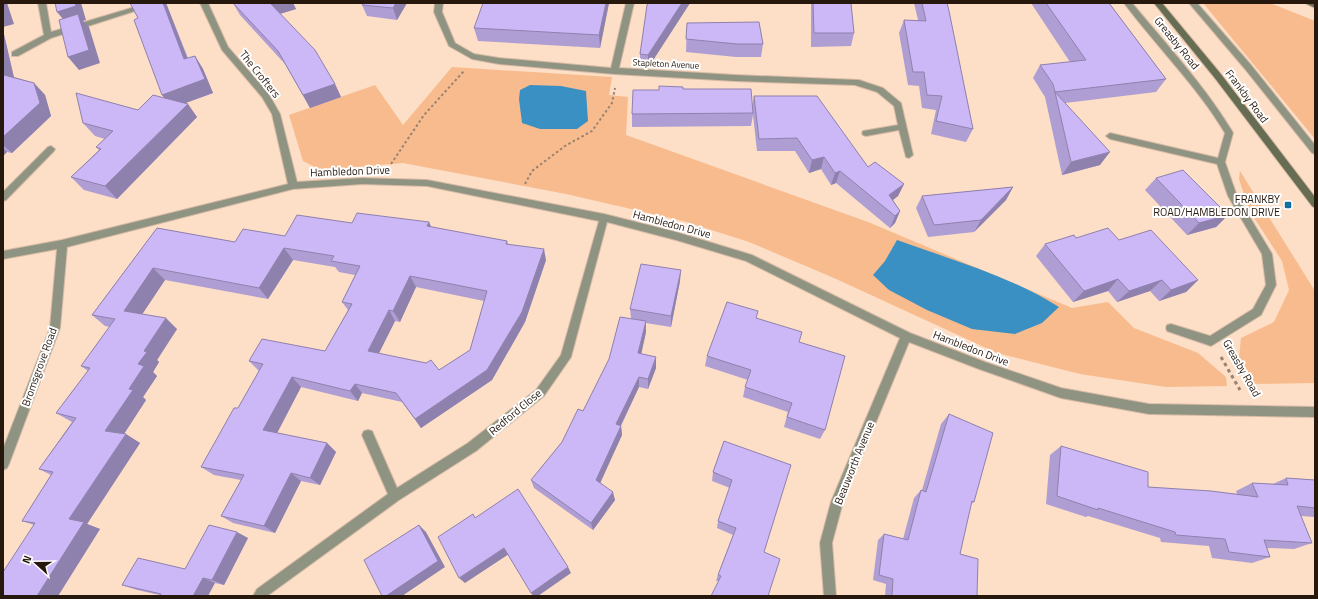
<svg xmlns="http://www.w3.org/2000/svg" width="1318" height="599" font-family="'Titillium Web',sans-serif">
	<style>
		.green { fill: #f8bb8d }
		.water { fill: #3a90c3 }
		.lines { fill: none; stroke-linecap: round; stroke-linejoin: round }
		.lane-casing { stroke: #d6baa5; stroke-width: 2 }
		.street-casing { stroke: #d6baa5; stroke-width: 2 }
		.secondary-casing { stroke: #d6baa5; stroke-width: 2 }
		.path-far1 { stroke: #998270; stroke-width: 2; stroke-dasharray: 2.5 2.5; stroke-linecap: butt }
		.path { stroke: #998270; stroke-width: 3; stroke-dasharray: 3.5 3.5; stroke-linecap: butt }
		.lane { fill: #8f9482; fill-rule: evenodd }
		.street { fill: #8f9482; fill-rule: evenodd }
		.secondary { fill: #676d53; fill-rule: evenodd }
		.wall { fill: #af9ed4; fill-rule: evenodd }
		.shaded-wall { fill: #8f81ad }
		.building { fill: #ccb8f7; stroke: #8f81ad; fill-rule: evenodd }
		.poi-dot { fill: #156f9e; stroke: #fff; stroke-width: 1.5 }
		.labels { text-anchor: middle; stroke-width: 4; stroke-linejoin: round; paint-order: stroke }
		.far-street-label { font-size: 9px; fill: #26180d; stroke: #fff }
		.street-label { font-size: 11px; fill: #26180d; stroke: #fff }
		.poi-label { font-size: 11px; fill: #26180d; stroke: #fff; text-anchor: end }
	</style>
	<rect width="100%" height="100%" fill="#fddec6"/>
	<!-- green -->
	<path class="green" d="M1203,3H1270L1315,21V139Z
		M452,67L612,77L609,95L628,97L626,135L868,222L1072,308L1108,302L1134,328L1198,353L1226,377L1227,386L1166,387L1080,374L997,353L834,278L749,242L683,221L566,194L403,163L321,170L303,161L289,115L375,85L403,125Z
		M1240,171L1315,291V383L1251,384L1239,357L1241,338L1274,322L1289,290L1282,261L1249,210L1239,179Z"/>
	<!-- water -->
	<path class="water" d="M530,85L561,86L586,91L588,121L577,129H540L522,123L519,99L520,90Z
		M897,240C952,260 1010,276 1059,307L1042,323L1015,334L972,329L927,310L889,290L873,275L885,261Z"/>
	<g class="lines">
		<!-- lane casing -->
		<g class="lane-casing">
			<path id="lane" d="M1189,3H1197L1251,65L1315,145V154L1312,153L1245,69Z"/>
		</g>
		<!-- street casing -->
		<g class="street-casing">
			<path id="street" d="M38,3H46L51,32L148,3H160L51,38L18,56H12V52L44,35Z
				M200,3H208L228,47L268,93L280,114L297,182L362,178L427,180L604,214L676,232L752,255L910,333L985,362L1061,388L1149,404L1315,407V417L1149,414L1061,398L979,369L909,342L843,502L832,543L836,596H824L820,543L831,502L900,338L746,261L676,240L607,222L571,357L544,396L476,451L399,500L267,596H253L257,589L388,494L362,435L364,431L368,430L372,431L397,488L468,443L536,390L561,355L599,221L427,186L362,184L293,189L67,247L60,328L9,464L7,468L3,470V449L50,328L57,249L3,259V251L62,240L288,184L272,114L262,97L222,50Z
				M435,3H443L442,12L455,43L474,54L499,58L611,68L626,3H634L619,68L735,75L859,80L883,88L901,103L913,155L909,158L906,157L899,130L866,136L863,135L862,133L863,131L898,125L894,106L877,92L855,85L735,81L614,74L499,64L472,59L449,46L434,12Z
				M1124,3H1132C1166,44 1204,85 1232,131L1233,133L1225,162L1237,196L1272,254L1276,285L1261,315L1211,346L1167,331L1166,328L1167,325L1171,324L1210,336L1253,309L1266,285L1262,254L1228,196L1217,164L1110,139L1106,136L1110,133L1218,158L1225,133C1197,86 1157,47 1124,3Z
				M51,146L55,149L54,151L6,200L3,201V192L48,147Z"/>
		</g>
		<!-- secondary casing -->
		<g class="secondary-casing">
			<path id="secondary" d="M1154,3H1162L1220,73L1315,197V208L1312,206L1214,77Z
				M1305,3H1315V8Z"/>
		</g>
		<!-- path-far1 -->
		<path class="path-far1" d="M391,164L424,115L464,71
			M525,184L532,171L565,146L592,131L612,103L615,88"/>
		<!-- path -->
		<path class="path" d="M1221,357L1240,390"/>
		<!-- lane -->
		<use href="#lane" class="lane"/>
		<!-- street -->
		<use href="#street" class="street"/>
		<!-- secondary -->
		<use href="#secondary" class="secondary"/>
	</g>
	<!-- wall -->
	<path class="wall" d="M166,3L188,58L195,56L203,69L213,93L185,103L197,117L117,199L84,190L71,177L99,150L96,147L105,139L95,136L83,123L138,110L164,98Z
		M233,3H293L296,9L280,14L335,84L341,97L310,108L285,64L240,15Z
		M407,3L397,20L367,16L362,5Z
		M609,3L600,48L478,41L474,28Z
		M649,3H690L648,68H640V54Z
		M811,3H851L854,33L851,46L811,47Z
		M914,3H947L973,129L966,142L931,134L936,110L922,108L919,86L908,85L899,33L904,20H918Z
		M1031,3H1109L1166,79L1156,92L1065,103L1100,165L1062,175L1045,97L1033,78L1040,65L1070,62Z
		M687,23L763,44L761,57H736L686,52Z
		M3,30L14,77L34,83L45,95L51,116L12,153L7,152L3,156Z
		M683,89L752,106L754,96L868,167L904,184L898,196L893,200L900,211L895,223L890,228L836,183L831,185L821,169L809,173L795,151H757L753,115L751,126L632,127V114L659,90Z
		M1156,178L1228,215L1216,227L1187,235L1145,190Z
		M1013,187L1006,200L974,232L928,237L916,208L922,196Z
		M429,222L431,227L507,241L508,244L546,260L525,322L492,380L421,428L402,402L362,393L358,401L301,387L277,433L327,443L336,452L320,485L301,481L275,533L233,523L221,516L241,480L214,475L201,467L238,408L259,371L249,361L325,351L348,310L342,302L355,275L339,272L335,267L293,260L268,299L165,280L142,314L177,329L157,360L159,362L153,372L157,376L143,397L146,400L124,434L140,443L87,524L100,529L58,596H3L34,525L22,521L51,475L39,469L72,422L56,413L88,371L81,366L110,327L105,326L92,315L157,228L235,242L285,236L352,223ZM416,287L484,301L470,350L439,370L379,353L395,321L400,322Z
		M1076,238L1119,240L1198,280L1186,292L1159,301L1150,291L1117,302L1108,291L1073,302L1036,256L1045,244Z
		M680,281L671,327L646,323V332L641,354L656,357V368L648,389L639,387L621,426L622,435L600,482L615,500L593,530L534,488L531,480L562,442L583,411L631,318L630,309Z
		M757,318L799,342L825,430L820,439L784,427L788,412L743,397L745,387L748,380L705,366L707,356Z
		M949,414L974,502L971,504L960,554L977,596H885L886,584L873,580L878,540L884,534L903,539L914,498L921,490H922L941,424Z
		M724,441L764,552L718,581H716L718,575L733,535L717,528L718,521L730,488L712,481L713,472Z
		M1061,446L1148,487L1237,494L1236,491L1252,483L1273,484L1286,478L1315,480V517L1301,516L1312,543L1294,549L1267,548L1270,557L1252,563L1212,558L1209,546L1161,542L1160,538L1088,516L1086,517L1046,504L1050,455Z
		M248,538L224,585L215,583L160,595L137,590L122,585L185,569Z"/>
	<!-- shaded-wall -->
	<path class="shaded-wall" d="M3,3H7L14,24L3,27Z
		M75,3H81L86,20L83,21L89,27L100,63L79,70L68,57V25L57,12Z
		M163,3H166L193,73L184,59Z
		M270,3H293L296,9L276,15Z
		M396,3H407L397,20L393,8Z
		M606,3H609L600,48L599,35Z
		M682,3H690L648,68V55Z
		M3,30L16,87L4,75L3,70Z
		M195,56L203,69L213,93L172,108L162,95Z
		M34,83L45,95L51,116L12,153L3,145V137Z
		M335,84L341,97L310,108L303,95Z
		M188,104L197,117L117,199L105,186Z
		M3,148L7,152L3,156Z
		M1110,152L1100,165L1062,175L1071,162Z
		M824,157L821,169L809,173L812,160Z
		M840,171L836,183L831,185L835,173Z
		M904,184L898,196L884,207L889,195Z
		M1013,187L1006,200L974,232L981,220Z
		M900,211L895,223L890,228L895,216Z
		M1228,215L1216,227L1187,235L1199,223Z
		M429,222L434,234L427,226Z
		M284,248L293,260L268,299L259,288Z
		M544,249L546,260L525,322L492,380L421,428L415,419L487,370Z
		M153,268L165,280L137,322L124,311Z
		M681,270L680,281L671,327V316Z
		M410,276L416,287L400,322L393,311Z
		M1118,279L1108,291L1073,302L1084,291Z
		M1162,280L1150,291L1117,302L1129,291Z
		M1198,280L1186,292L1159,301L1171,290Z
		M389,310L395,321L375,361L368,351Z
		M166,318L177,329L157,360L159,362L153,372L157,376L143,397L146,400L120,440L105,431L129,389L144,351Z
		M646,321V332L639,364L638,353Z
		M656,357V368L648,389V379Z
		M292,377L301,387L274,439L263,430Z
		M639,377V387L617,433L616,424Z
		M355,384L362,393L358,401L350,391Z
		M621,426L622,435L598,488L596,480Z
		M126,434L140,443L87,524L100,529L58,596H37L69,519Z
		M327,443L336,452L320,485L310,478Z
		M291,473L301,481L275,533L264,526Z
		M613,492L615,500L593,530L591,523Z
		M419,525L426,532L445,567L402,596H386Z
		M237,532L248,538L224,585L212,580Z
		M504,548L509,554L465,583L459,578Z
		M568,567L571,573L538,596H533L531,593Z
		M203,578L215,583L208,596H193Z"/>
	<!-- building -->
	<path class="building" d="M55,3H75L76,6L57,12Z
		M130,3H163L184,59L195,56L205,79L162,95L134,20L138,18Z
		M233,3H270L315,50L335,84L303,95L278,51Z
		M363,3H396L393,8L362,5Z
		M483,3H606L599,35L474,28Z
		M649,3H682L648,55L640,54L647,5Z
		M813,3H851L854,33H814Z
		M922,3H947L949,11L973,129L936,121L942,96L927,95L924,72H913L904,20L926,21Z
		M1046,3H1109L1166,79L1055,92L1053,84L1040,65L1086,60Z
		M78,14L89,50L68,57L59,20Z
		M759,22L763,44H737L686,39L687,23Z
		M3,70L4,75L34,83L40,103L3,137Z
		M659,86L683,87V89H751L753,113L632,114L633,90H659Z
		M1055,92L1110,152L1071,162Z
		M76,93L138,110L153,95L188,104L105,186L71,177L101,149L96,147L113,131L83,123Z
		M754,96H817L868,167L875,162L904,184L889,195L900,211L895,216L840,171L835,173L824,157L812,160L797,138L759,139Z
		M1183,170L1228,215L1199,223L1156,178Z
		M1013,187L981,220L934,225L922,196Z
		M357,213L429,222L427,226L507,241L506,244L544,249L522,312L487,370L415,419L396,393L355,384L350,391L292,377L263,430L327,443L310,478L291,473L264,526L221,516L244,475L201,467L234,408H238L263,364L249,361L262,339L325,351L352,304L342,302L360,266L331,261L334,256L284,248L259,288L153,268L124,311L166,318L144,351L147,352L138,364L144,366L129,389L133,390L105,431L126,434L69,519L84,522L37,596H3V572L35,523L22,521L53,472L39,469L76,418L56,413L90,368L81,366L115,319L92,315L157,228L235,242L243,229L285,236L297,215L352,223ZM410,276L487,291L470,350L439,370L431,360L426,363L368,351L389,310L393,311Z
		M1108,228L1119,240L1151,230L1198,280L1171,290L1162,280L1129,291L1118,279L1084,291L1045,244L1074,235L1076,238Z
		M641,264L681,270L671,316L630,309Z
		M727,302L758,311L756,318L802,332L799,342L845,356L825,430L787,417L792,403L745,387L751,370L707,356Z
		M620,317L646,321L638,353L656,357L648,379L639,377L616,424L621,426L596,480L613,492L591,523L531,480L562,442L578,409L583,411L609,359Z
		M949,414L993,433L974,502L972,501L960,554L978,559L977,596H892L893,579L879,575L884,534L908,540L921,490L926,492Z
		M724,441L791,465L764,552L780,559L768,596H711L721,576L718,575L736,528L718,521L732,480L713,472Z
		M1061,446L1148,472V487L1211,491L1258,497L1252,483L1288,485L1286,478L1315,480V508L1297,506L1312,543L1264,540L1270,557L1229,552L1225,539L1176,535L1175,532L1098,508V510L1057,496Z
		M518,489L568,567L531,593L504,548L459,578L438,537L473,514L475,518Z
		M209,525L237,532L212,580L203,578L193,596H160L161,594L122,585L138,558L185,569Z
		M419,525L438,561L386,596H382L364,560Z"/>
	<!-- markers -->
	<rect class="poi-dot" x="1284" y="201" width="8" height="8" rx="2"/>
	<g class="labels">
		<!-- far-street labels -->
		<g class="far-street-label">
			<text transform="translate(666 64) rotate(3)" y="3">Stapleton Avenue</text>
		</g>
		<!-- street labels -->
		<g class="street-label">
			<text transform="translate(1177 43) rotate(51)" y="4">Greasby Road</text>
			<text transform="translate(260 74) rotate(51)" y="4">The Crofters</text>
			<text transform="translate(1247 96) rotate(53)" y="4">Frankby Road</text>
			<text transform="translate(350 171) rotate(-2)" y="4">Hambledon Drive</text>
			<text transform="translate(672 224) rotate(15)" y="4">Hambledon Drive</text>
			<text transform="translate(971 348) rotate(21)" y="4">Hambledon Drive</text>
			<text transform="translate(39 367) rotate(-70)" y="4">Bromsgrove Road</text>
			<text transform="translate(1242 368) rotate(60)" y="4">Greasby Road</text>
			<text transform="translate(515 412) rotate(-40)" y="4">Redford Close</text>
			<text transform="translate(854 463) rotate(-68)" y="4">Beauworth Avenue</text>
		</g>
		<!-- poi labels -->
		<g class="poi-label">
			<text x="1280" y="203">FRANKBY<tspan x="1280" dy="13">ROAD/HAMBLEDON DRIVE</tspan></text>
		</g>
	</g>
	<!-- border -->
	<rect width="1318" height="599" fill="none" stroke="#26180d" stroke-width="8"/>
	<!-- north arrow -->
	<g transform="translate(36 563) rotate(291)" stroke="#ffffff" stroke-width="3" paint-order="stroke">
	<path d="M0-3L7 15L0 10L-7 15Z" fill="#26180d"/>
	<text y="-6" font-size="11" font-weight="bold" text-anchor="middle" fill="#26180d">N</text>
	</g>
</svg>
